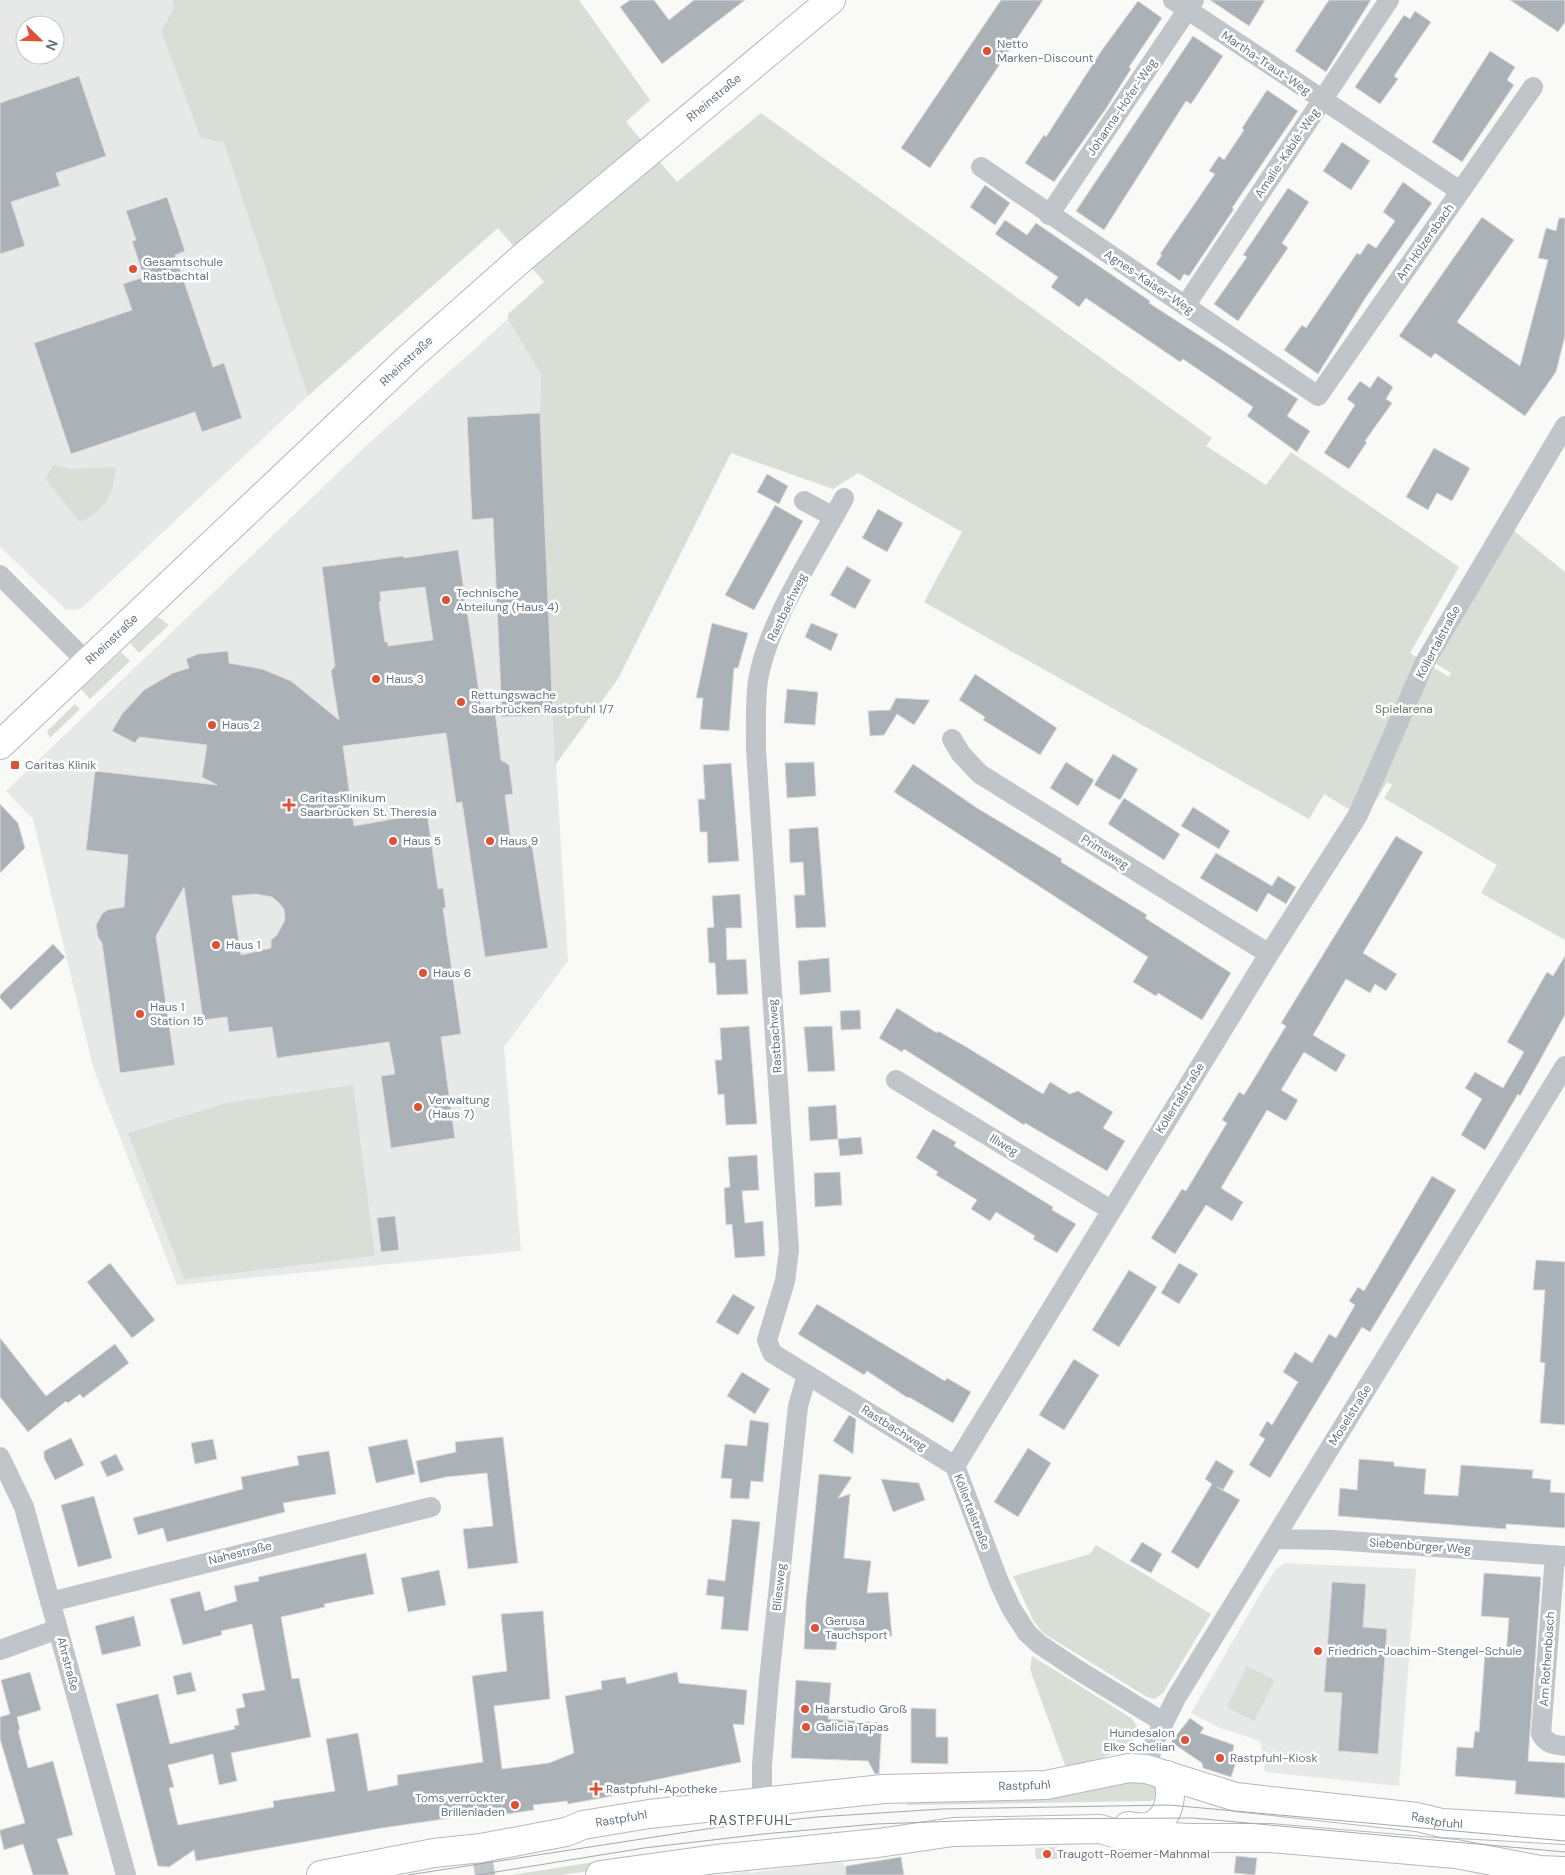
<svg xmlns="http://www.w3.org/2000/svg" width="1565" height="1875" font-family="'DM Sans',sans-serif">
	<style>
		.built { fill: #e7e8e8; fill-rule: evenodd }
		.green { fill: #d9ded6 }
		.building { fill: #aab2b8; stroke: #dbdbd9; fill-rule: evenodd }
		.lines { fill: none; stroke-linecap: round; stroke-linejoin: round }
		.secondary-casing { stroke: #b3b9bd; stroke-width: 30 }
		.primary-casing { stroke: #b4b9bd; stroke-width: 30 }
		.street { stroke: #c0c5c9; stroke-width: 20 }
		.secondary { stroke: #fff; stroke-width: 28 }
		.primary { stroke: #fff; stroke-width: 28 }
		.tram { stroke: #a2a9ae; stroke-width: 1 }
		.poi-dot { fill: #dd5234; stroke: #fff; stroke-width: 2 }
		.labels { text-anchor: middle; stroke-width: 5; stroke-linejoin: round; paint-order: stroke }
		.poi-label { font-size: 12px; fill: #667681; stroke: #fff; text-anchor: start }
		.street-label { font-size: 12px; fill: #667681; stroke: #fff }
		.park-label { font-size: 12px; fill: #697964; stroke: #fff }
		.neighbourhood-label { font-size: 14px; letter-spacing: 1px; fill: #57646c; stroke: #fff }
	</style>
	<rect width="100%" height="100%" fill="#f9f9f7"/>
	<!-- built -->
	<path class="built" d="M0,0H172L174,8L161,31L200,137L224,142L308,396L81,609L66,610L0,547ZM25,25H55V55H25Z
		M508,319L541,375L540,413L468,417L472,519L493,518L517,716L553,715L568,961L504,1047L521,1251L177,1285L93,1067L33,819L6,791L367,445Z
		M1284,1563L1416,1569L1399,1786L1265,1772L1260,1741L1220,1728L1191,1713L1263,1589L1277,1568Z
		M901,1857L904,1875H723L749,1871L750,1873L842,1859L844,1866Z"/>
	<!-- green -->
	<path class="green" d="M172,0H579L650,100L626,122L677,182L761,113L1212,438L1206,446L1266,485L1291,452L1459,567L1410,653L1449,677L1451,673L1435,663L1513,530L1565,572V940L1481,893L1497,865L1384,798L1392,785L1387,782L1365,819L1324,794L1309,819L924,602L962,532L858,473L833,489L731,453L618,679L555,765L540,413L541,375L508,319V314L544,282L498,228L308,396L224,143L200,137L161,31L174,8Z
		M54,465L69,469L116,467C113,495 107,509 80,522L45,479Z
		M158,617L169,625L139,653L130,643Z
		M121,652L130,661L90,699L81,689Z
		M75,704L80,709L50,738L47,731Z
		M353,1085L375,1256L184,1279L128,1133L227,1103Z
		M1096,1545L1211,1614L1163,1693L1155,1699L1147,1697L1043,1633L1033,1620L1013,1576L1090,1554Z
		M1032,1656L1131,1718L1137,1726L1136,1737C1114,1758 1094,1760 1066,1768L1030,1669Z
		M1247,1666L1275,1680L1254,1721L1227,1707Z
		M1131,1776L1157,1786L1156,1799L1150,1801L907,1805V1798Z
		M1059,1847V1859H1036L1035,1848Z
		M601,1861L602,1869L562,1875H511Z"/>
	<!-- building -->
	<path class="building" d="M630,0H654L669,20L694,0H745L662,64L620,7Z
		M1001,0H1043L930,168L901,148Z
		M1210,0H1265L1249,26Z
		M1329,0H1371L1326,72L1295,51Z
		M1510,0H1565V22L1558,32Z
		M1138,1L1162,18L1129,67L1131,69L1105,110L1054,182L1025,163L1044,135L1046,137L1102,50Z
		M1415,11L1431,22L1394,76L1398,79L1380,104L1355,87L1404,15L1410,19Z
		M1193,36L1223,56L1191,104L1186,101L1104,230L1076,211Z
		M1490,51L1515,67L1507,80L1514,85L1462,162L1432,142Z
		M79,76L106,156L56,173L60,186L11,202L25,246L0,254V103Z
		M1267,90L1298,111L1232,208L1234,209L1189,276L1184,274L1180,281L1156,264L1162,255L1160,254L1215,174L1209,171L1219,156L1224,160L1244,130L1242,128Z
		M1342,142L1370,161L1351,190L1323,171Z
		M1403,182L1432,203L1366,297L1318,374L1284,350L1302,325L1306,328L1357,253L1360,255L1368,243L1376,248L1395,221L1383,212Z
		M985,185L1010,203L995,225L970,207Z
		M1288,188L1309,202L1282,243L1288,248L1238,321L1214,304L1247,257L1243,255Z
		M167,197L185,251L175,255L213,367L224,363L242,418L202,432L195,412L71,454L34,343L132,310L123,284L144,277L132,241L136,240L126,211Z
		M1482,217L1514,240L1457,322L1520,366L1548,260L1538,258L1546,228L1556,231L1559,218H1565V336L1556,372L1525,416L1435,353L1431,358L1399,336Z
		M1005,220L1027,235L1036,223L1150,301L1149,303L1298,399L1287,416L1310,431L1297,452L1247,416L1253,407L1183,359L1180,362L1086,298L1079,307L1051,287L1058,277L995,234Z
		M1378,376L1393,387L1386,399L1392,403L1365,441L1367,442L1349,469L1324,453L1355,405L1347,399L1360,381L1370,388Z
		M540,413L553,715L502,717L493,518L472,520L467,417Z
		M1434,448L1470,468L1452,501L1437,493L1428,510L1406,497Z
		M767,474L788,486L779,504L757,492Z
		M775,505L803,521L754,610L725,595Z
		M878,509L903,523L887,552L862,538Z
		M458,550L482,712L495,711L501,760L509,765L513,794L505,795L511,842L531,839L548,948L485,957L462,802L456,803L446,733L343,746L354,826L427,813L438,889L443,888L446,908H443L461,1034L441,1037L455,1138L391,1148L381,1076L395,1074L389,1042L277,1058L272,1027L229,1032L227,1017L203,1020L184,887L156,936L175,1065L120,1073L102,943L98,937L96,925L102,914L107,910L124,907L128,855L86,850L95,771L217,785L202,777L207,745L139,737L135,743L112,731L122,714L144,690L173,673L189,668L186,659L198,654L228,651L229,663L262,669L291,681L339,720L331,671L335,666L322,567L403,556L404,558ZM425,587L433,640L388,646V642H385L379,602L381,601L380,592ZM256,894L272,897L278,902L284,909L285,920L277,935L271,940V948L241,955L232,896Z
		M847,566L871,580L855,609L830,595Z
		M712,623L748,633L738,668H734L729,731L700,729L703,698H696Z
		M811,623L838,634L831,651L805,637Z
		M975,674L1057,728L1040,755L983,720L985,717L959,700Z
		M787,689L818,692L815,725L784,723Z
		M896,698L930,700L914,725L897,714L884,735L870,736L868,711L890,710Z
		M1113,754L1138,769L1120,800L1094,785Z
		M814,762L816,796L787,798L785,763Z
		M1066,762L1094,780L1078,806L1050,788Z
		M731,763L739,861L708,863L707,832H700L698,799H705L703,765Z
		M913,764L977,808L1062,859L1061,862L1147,915L1145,918L1231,973L1202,1020L1158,993L1156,996L1133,982L1148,957L894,792Z
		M1124,798L1180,834L1164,860L1108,824Z
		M0,804L18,823L25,848L0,873Z
		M1193,807L1230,831L1219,849L1181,826Z
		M818,827L826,927L796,928L794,895H805L803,862L790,863L789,829Z
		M1396,836L1423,852L1363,953L1397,974L1386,991L1375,984L1370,993L1346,979L1313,1035L1346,1055L1336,1072L1304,1052L1281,1090L1298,1100L1286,1121L1267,1110L1221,1188L1243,1202L1232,1221L1206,1205L1175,1254L1151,1238L1182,1189L1186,1191L1227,1123L1222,1120L1239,1092L1244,1095L1286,1026L1281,1023Z
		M1216,853L1272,886L1278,876L1296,887L1286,904L1268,893L1257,912L1200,878Z
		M740,894L742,928H726L727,960L746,959L748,994L717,995L715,963H709L707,928L714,927L712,896Z
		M53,944L65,957L11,1010L0,998V995Z
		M1565,956V1015L1520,1096L1518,1094L1485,1150L1461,1135L1482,1099L1465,1088L1475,1072L1503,1088L1524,1052L1507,1042L1547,972L1553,976Z
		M829,958L831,992L800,995L798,961Z
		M897,1008L937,1033L938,1031L963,1045L1043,1094L1050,1082L1070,1094L1078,1091L1113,1112L1103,1128L1125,1141L1107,1171L1025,1123L1024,1125L904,1049L902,1052L879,1038Z
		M860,1010L861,1029L841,1030L840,1011Z
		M749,1026L757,1124L726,1125L724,1094L718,1095L715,1060H722L720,1028Z
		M832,1026L835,1071L808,1072L804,1027Z
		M836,1105L838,1139L810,1141L808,1107Z
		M933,1129L956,1142L954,1146L1053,1207L1052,1210L1076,1224L1057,1253L1033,1239L1035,1236L996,1212L990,1221L971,1209L977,1200L936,1175L938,1172L916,1158Z
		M861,1137L863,1154L840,1156L838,1139Z
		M757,1155L759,1190L742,1191L745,1223L763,1221L765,1256L735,1258L732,1224L726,1225L724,1188L730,1187L728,1157Z
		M840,1172L842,1205L815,1207L814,1173Z
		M1432,1176L1456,1190L1370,1332L1362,1327L1270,1478L1249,1465L1265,1439L1259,1435L1267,1421L1272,1425L1298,1382L1283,1372L1295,1352L1312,1363L1329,1334L1336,1338L1355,1305L1349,1301L1358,1287L1364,1291Z
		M395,1216L399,1250L381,1252L377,1218Z
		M1536,1260L1565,1262V1425L1540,1423L1545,1363L1540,1362L1545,1290H1533Z
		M110,1263L155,1320L132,1338L87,1282Z
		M1179,1263L1198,1274L1179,1304L1161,1293Z
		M1129,1270L1157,1287L1119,1347L1092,1330Z
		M733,1294L755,1307L738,1335L716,1322Z
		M817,1304L945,1381L947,1378L971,1392L953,1423L909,1397L908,1398L867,1371L864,1375L798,1334Z
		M0,1338L46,1396L115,1344L129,1363L83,1398L80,1394L68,1403L66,1401L28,1432L0,1397Z
		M1074,1359L1099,1375L1064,1430L1039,1415Z
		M742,1372L770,1389L755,1414L727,1396Z
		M849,1415L856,1419L853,1454L833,1441Z
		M750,1420L769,1423L763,1482L751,1481L749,1499L730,1498L732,1479L721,1478L725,1444L747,1446Z
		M503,1437L518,1563L468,1569L463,1529L493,1526L487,1473L446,1477L420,1483L416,1461L456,1452L455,1442Z
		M71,1438L84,1465L55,1480L44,1458V1451Z
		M213,1439L217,1459L195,1464L191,1443Z
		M407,1439L415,1474L376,1483L368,1447Z
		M1028,1448L1051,1463L1018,1517L994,1502Z
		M329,1451L336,1494L283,1503L285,1512L167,1542L163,1528L138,1535L133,1518L243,1489L241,1477L299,1465L297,1456Z
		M116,1454L124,1470L107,1477L100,1462Z
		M1359,1459L1394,1462V1466L1426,1469L1424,1494L1458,1496L1461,1465L1533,1470L1532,1478L1551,1480L1550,1492L1565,1493V1528L1506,1524V1529L1338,1516L1340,1488L1357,1490Z
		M1216,1460L1234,1471L1223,1490L1217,1487L1240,1500L1198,1569L1171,1552L1212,1484L1205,1479Z
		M819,1474L852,1477L838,1498L850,1494L844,1558L871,1561L867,1593L888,1592L892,1636L837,1638L836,1650L804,1649L806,1602Z
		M881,1479L919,1483L925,1500L893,1512Z
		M94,1496L112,1558L78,1567L61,1505Z
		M732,1519L760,1522L748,1631L721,1629L724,1597L706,1595L708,1579L725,1581Z
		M1142,1542L1162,1554L1151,1573L1130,1561Z
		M366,1553L374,1594L324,1604L325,1607L281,1617L292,1679L299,1678L311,1737L231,1753L237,1781L219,1785L213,1754L168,1765L174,1787L169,1788L178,1825L274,1807L273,1801L335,1791L326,1739L358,1733L368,1791L398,1785L397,1775L483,1762L472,1676L507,1671L501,1614L543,1611L550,1699L494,1706L502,1769L549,1763L574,1753L565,1696L602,1689L601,1681L625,1677L627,1684L677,1672L679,1683L747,1690L744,1725L733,1724L741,1762L611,1789L613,1796L568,1804L567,1801L533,1805L534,1810L500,1815L499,1811L382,1828L196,1861L194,1850L169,1867L158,1866L116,1704L158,1694L170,1744L235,1729L234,1726L239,1725L236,1709L245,1707L242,1694L265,1690L252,1624L221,1631L222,1635L183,1645L170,1599L200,1591L205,1611L237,1601L234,1586L259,1581L258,1577Z
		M439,1570L446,1605L408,1612L401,1578Z
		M1484,1573L1541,1577L1528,1761L1565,1763V1798L1515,1794L1516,1781L1455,1776L1457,1747L1473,1748L1475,1731L1479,1732L1485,1653L1506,1654L1509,1618L1481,1616Z
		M1332,1582L1366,1584L1363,1627L1387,1629L1378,1754L1338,1751L1342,1693L1324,1692Z
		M134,1616L141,1646L102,1655L95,1626Z
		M30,1672L41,1710L17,1717L20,1730H18L28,1768L53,1761L73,1835L57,1839L69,1875H33L23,1844L4,1850L0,1833V1830L25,1823L0,1739V1717L10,1714L1,1680Z
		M191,1672L196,1691L177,1695L173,1676Z
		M796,1680L831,1683L828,1719L882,1723L879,1774H875L868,1761L791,1758Z
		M911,1708L936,1709V1737H948V1764L911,1763Z
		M1190,1718L1204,1728L1200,1733L1234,1745L1232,1755L1237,1760L1231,1777L1203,1768L1202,1763L1171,1742Z
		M1236,1856L1257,1858L1255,1875L1234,1873Z
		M901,1857L904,1875H846V1866Z"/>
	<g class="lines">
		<!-- secondary casing -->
		<g class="secondary-casing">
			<g id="secondary">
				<path id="s1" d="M0,745L409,358L523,257L831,0"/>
			</g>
		</g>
		<!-- primary casing -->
		<g class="primary-casing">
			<g id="primary">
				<path d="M1128,1826C1136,1827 1146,1829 1153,1825C1171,1816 1173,1792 1167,1775"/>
				<path id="s2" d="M321,1875L434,1853L481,1848L566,1832L583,1825L649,1814L883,1789L1046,1785L1129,1768L1146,1769L1236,1797L1417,1817L1442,1823L1565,1830"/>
				<path d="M600,1875L716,1859L878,1843L953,1832L1100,1829L1120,1835L1192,1838H1270L1456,1854L1540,1870L1565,1871"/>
			</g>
		</g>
		<!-- street -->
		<path class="street" d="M1173,0L1460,191
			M981,167L1318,396L1533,87
			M1049,215L1194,0
			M1185,306L1389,0
			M844,498C815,553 769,619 758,680C755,702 756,726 756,749L789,1250L785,1281L767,1340L772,1353L955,1466
			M804,501L834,517
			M0,575L87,662
			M952,739L961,754L980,774L1269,954
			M896,1080L1111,1210
			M0,1457L24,1507L126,1875
			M1274,1539L1333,1540L1565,1556
			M1555,1555L1541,1734C1547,1744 1554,1745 1565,1746
			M50,1602L431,1507
			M0,1650L58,1629
			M1163,1722L1078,1670L1039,1644L1027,1633L1011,1608L999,1582L955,1466L1269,954L1358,815L1425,662L1565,426
			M1146,1769L1155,1740L1176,1698L1565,1066
			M762,1800V1765L769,1680L798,1406L807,1375
			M481,1848L485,1875"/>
		<!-- secondary -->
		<use href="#secondary" class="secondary"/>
		<!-- primary -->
		<use href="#primary" class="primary"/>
		<!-- tram -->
		<path class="tram" d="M408,1875L713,1828L817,1817L942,1809L1169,1805L1565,1841
			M477,1875L644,1848L763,1834L876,1824L1013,1819L1193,1818L1565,1852"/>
	</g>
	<!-- markers -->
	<g class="poi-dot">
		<circle cx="987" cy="51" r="5"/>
		<circle cx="133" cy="269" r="5"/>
		<circle cx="446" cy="600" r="5"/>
		<circle cx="376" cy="679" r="5"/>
		<circle cx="461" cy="702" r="5"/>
		<circle cx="212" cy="725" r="5"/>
		<rect x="10" y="760" width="10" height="10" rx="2.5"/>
		<path d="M286.5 797.5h5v5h5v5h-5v5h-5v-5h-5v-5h5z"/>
		<circle cx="393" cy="841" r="5"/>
		<circle cx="490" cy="841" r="5"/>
		<circle cx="216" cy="945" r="5"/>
		<circle cx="423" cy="973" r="5"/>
		<circle cx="140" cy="1014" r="5"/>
		<circle cx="418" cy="1107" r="5"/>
		<circle cx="815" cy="1628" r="5"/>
		<circle cx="1318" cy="1651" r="5"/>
		<circle cx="805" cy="1709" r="5"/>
		<circle cx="806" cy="1727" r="5"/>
		<circle cx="1185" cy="1740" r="5"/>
		<circle cx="1220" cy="1758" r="5"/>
		<path d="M593.5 1781.5h5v5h5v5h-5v5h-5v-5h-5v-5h5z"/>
		<circle cx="515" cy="1805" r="5"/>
		<circle cx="1047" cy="1854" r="5"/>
	</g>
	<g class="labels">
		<!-- poi labels -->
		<g class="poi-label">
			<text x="997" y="48">Netto<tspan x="997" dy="14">Marken-Discount</tspan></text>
			<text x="143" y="266">Gesamtschule<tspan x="143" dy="14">Rastbachtal</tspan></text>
			<text x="456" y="597">Technische<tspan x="456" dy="14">Abteilung (Haus 4)</tspan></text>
			<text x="386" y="683">Haus 3</text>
			<text x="471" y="699">Rettungswache<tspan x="471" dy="14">Saarbrücken Rastpfuhl 1/7</tspan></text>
			<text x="222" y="729">Haus 2</text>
			<text x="25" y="769">Caritas Klinik</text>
			<text x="300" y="802">CaritasKlinikum<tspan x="300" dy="14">Saarbrücken St. Theresia</tspan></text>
			<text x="403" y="845">Haus 5</text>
			<text x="500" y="845">Haus 9</text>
			<text x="226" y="949">Haus 1</text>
			<text x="433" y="977">Haus 6</text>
			<text x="150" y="1011">Haus 1<tspan x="150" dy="14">Station 15</tspan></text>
			<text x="428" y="1104">Verwaltung<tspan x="428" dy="14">(Haus 7)</tspan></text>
			<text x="825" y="1625">Gerusa<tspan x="825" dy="14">Tauchsport</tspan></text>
			<text x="1328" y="1655">Friedrich-Joachim-Stengel-Schule</text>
			<text x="815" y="1713">Haarstudio Groß</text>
			<text x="816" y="1731">Galicia Tapas</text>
			<text x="1175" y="1737" text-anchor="end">Hundesalon<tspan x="1175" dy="14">Elke Schelian</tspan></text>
			<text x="1230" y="1762">Rastpfuhl-Kiosk</text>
			<text x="606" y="1793">Rastpfuhl-Apotheke</text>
			<text x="505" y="1802" text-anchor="end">Toms verrückter<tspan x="505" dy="14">Brillenladen</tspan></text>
			<text x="1057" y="1858">Traugott-Roemer-Mahnmal</text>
		</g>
		<!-- street labels -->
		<g class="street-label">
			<text transform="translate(1266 63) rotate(34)" y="4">Martha-Traut-Weg</text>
			<text dy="4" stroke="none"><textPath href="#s1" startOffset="964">Rheinstraße</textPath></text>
			<text transform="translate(1122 107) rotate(-56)" y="4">Johanna-Hofer-Weg</text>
			<text transform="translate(1287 153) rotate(-56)" y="4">Amalie-Kablé-Weg</text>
			<text transform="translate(1425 242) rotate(-55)" y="4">Am Hölzersbach</text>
			<text transform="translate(1149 282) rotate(34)" y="4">Agnes-Kaiser-Weg</text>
			<text dy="4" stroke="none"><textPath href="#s1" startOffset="559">Rheinstraße</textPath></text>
			<text transform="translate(787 607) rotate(-64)" y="4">Rastbachweg</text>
			<text dy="4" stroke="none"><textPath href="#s1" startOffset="154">Rheinstraße</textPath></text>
			<text transform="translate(1438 642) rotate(-62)" y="4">Köllertalstraße</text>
			<text transform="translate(1105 852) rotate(32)" y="4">Primsweg</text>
			<text transform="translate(775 1036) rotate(-94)" y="4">Rastbachweg</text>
			<text transform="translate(1180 1098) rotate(-58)" y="4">Köllertalstraße</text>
			<text transform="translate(1004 1145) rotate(31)" y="4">Illweg</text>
			<text transform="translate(1350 1415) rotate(-58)" y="4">Moselstraße</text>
			<text transform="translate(894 1428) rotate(32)" y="4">Rastbachweg</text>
			<text transform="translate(972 1512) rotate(69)" y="4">Köllertalstraße</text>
			<text transform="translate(1420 1546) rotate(4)" y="4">Siebenbürger Weg</text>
			<text transform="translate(240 1553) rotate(-14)" y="4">Nahestraße</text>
			<text transform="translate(779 1587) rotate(-84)" y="4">Bliesweg</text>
			<text transform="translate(1547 1659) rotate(-86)" y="4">Am Rothenbüsch</text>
			<text transform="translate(68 1664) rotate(75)" y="4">Ahrstraße</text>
			<text dy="4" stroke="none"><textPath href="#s2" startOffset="711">Rastpfuhl</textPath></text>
			<text dy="4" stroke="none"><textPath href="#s2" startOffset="306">Rastpfuhl</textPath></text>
			<text dy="4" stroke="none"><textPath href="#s2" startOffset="1131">Rastpfuhl</textPath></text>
		</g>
		<!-- park labels -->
		<g class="park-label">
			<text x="1404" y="713">Spielarena</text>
		</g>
		<!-- neighbourhood labels -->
		<g class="neighbourhood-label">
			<text x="751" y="1825">RASTPFUHL</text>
		</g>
	</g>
	<!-- north arrow -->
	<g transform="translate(40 40) rotate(113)"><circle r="24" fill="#ffffff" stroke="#c2c8cd"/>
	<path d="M0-4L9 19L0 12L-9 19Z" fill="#dd5234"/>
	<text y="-8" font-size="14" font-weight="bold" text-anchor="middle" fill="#667681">N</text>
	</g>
</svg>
